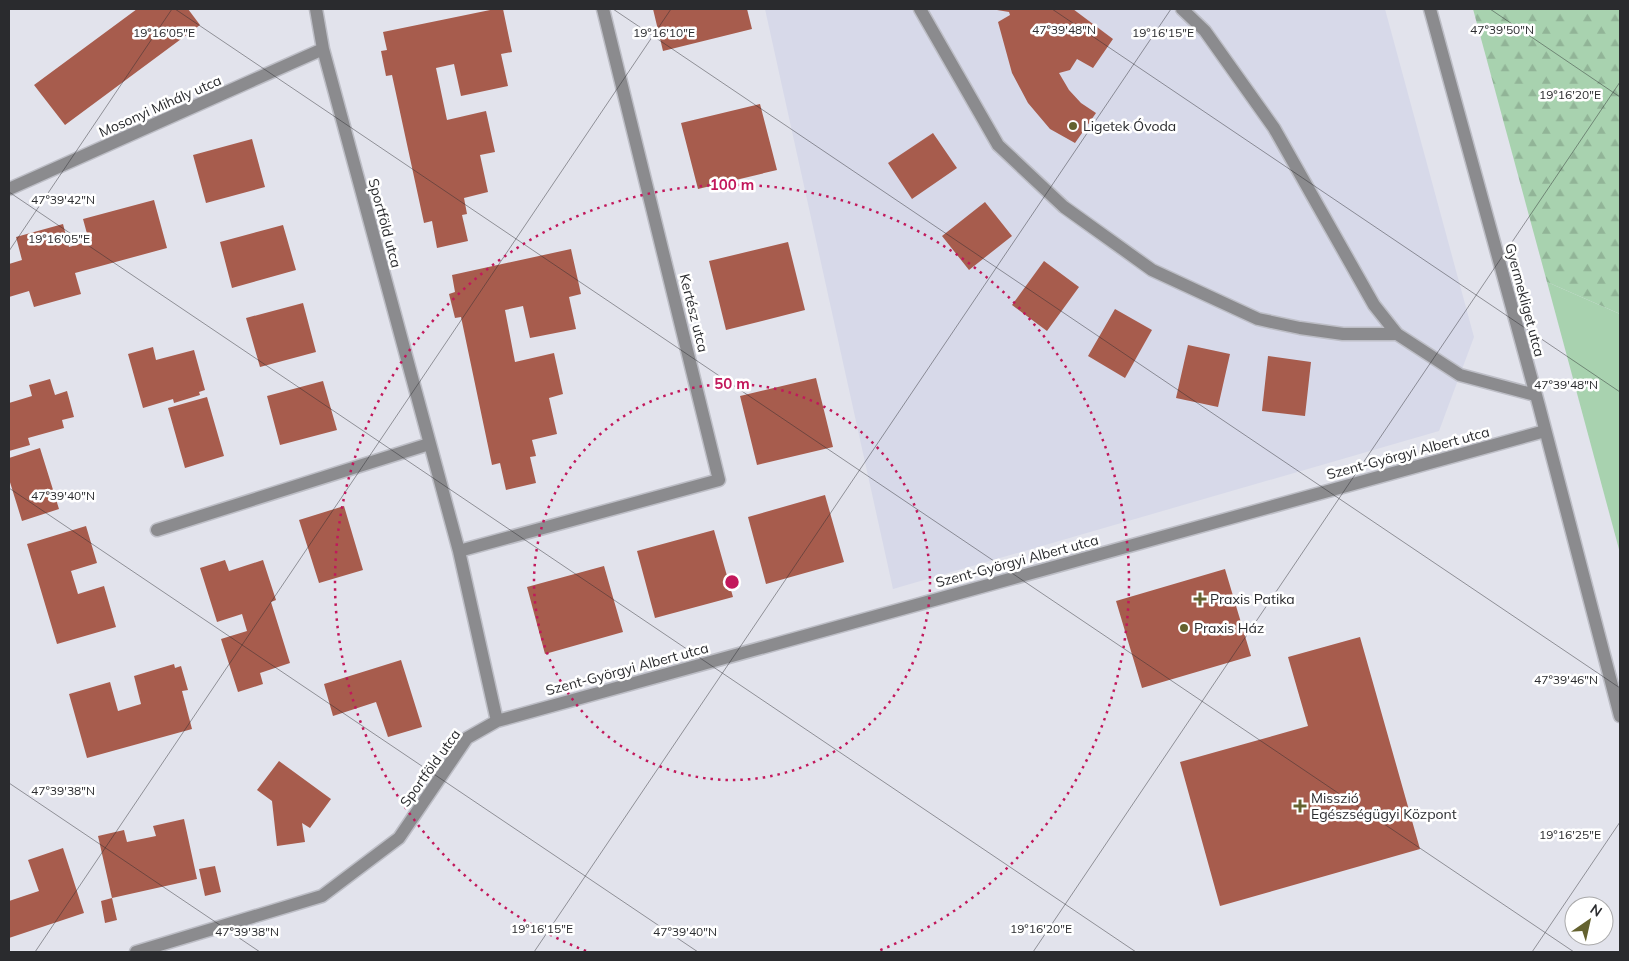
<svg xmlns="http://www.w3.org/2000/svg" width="1629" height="961" font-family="Mulish,sans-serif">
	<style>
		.built { fill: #d7d9e9 }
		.grass { fill: #a8d2af }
		.forest { fill: url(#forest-firs) }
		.building { fill: #a75c4d }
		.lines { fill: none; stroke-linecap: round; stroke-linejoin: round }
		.minor-casing { stroke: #bdbec6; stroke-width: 15 }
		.minor { stroke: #8b8b8e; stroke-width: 12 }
		.ticks { fill: none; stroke: #2a2b2e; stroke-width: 1; stroke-opacity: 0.45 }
		.ring { fill: none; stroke: #c2185b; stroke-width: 2.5; stroke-dasharray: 2.5 5 }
		.poi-dot { fill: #64622f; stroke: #fff; stroke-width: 2 }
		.labels { text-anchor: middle; stroke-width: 5; stroke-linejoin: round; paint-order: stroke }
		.street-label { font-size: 14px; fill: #2a2b2e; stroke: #fff }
		.poi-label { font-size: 14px; fill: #2a2b2e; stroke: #fff; text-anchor: start }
		.ticks-label { font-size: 12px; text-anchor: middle; fill: #2a2b2e; stroke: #fff; stroke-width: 5; stroke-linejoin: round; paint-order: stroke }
		.centre { fill: #c2185b; stroke: #fff; stroke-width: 2.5 }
		.ring-label { font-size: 15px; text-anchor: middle; font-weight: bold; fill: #c2185b; stroke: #fff; stroke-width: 5; stroke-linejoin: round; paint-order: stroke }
	</style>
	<defs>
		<pattern id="forest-firs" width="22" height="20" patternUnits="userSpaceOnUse" patternTransform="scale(1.25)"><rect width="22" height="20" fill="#a8d2af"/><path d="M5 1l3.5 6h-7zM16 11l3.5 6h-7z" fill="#91b497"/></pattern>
	</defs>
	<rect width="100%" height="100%" fill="#e2e3ec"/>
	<!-- built -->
	<path class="built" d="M765,9H1385L1474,337L1439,431L893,589Z"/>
	<!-- grass -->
	<path class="grass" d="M1547,282L1620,314V553Z"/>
	<!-- forest -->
	<path class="forest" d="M1473,9H1620V314L1547,282Z"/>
	<!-- building -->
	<path class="building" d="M137,9H188L200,25L65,125L34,85Z
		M495,9H503L512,52L501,54L508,86L461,96L454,64L436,68L447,120L486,111L495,152L480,155L488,192L464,198L467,214L462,215L468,241L437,248L432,221L424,223L392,75L386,76L381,51L387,50L383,32Z
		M653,9H747L752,29L663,51Z
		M991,9H1073L1113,39L1093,68L1077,59L1070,70L1059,73L1069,90L1081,103L1096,113L1075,143L1050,129L1028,103L1012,73L998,22L1010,15L1009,12Z
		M760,104L777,170L698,189L681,123Z
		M933,133L957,168L912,199L888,163Z
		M252,139L265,187L206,203L193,155Z
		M154,200L167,248L75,273L81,294L34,307L29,291L9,297V264L22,260L16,237L63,224L69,247L89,241L83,219Z
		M985,202L1012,236L969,270L942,236Z
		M283,225L296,270L232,288L220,242Z
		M788,242L805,310L726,330L709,261Z
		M571,249L581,294L569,297L576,329L530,338L523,306L505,310L515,362L554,353L563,394L549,398L557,434L532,440L536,456L530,457L536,483L506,490L500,463L492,465L461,317L455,318L449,294L455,292L452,275Z
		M1044,261L1079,287L1047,331L1012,305Z
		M303,303L316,352L260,367L246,318Z
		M1115,309L1152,330L1125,378L1088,356Z
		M1188,345L1230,354L1218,407L1176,398Z
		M153,347L156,360L194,350L205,390L199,392L200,395L174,403L173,399L143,408L128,354Z
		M1268,356L1311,362L1305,416L1262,411Z
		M816,378L833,447L757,465L740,396Z
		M50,379L55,395L67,391L74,417L62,420L64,428L28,438L30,445L9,451V403L32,396L29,385Z
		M323,381L337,430L280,445L267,396Z
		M207,397L224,456L185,468L168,408Z
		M40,448L59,509L22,521L9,479V458Z
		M825,495L844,562L766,584L748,517Z
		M344,506L363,570L319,583L299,520Z
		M86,526L97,563L71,571L75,584L78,594L104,586L116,627L57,644L27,544Z
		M714,530L733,597L655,618L637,551Z
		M225,560L229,571L263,560L276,600L271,602L290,663L260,673L263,684L238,692L221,639L247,631L242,614L217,622L200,568Z
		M604,566L623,632L545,654L527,587Z
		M1225,569L1251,656L1142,688L1116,601Z
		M1360,637L1420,849L1220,906L1180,762L1308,726L1288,657Z
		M401,660L422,727L388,737L376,702L333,716L324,684Z
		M174,664L175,668L181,666L188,690L182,691L192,729L87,758L69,694L110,682L118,711L141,704L134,676Z
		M279,761L331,799L310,828L302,823L305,842L277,846L272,801L257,790Z
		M184,819L197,879L112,898L98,836L124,830L127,842L156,836L153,826Z
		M63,848L84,913L9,938V901L39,891L28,860Z
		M215,866L221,892L205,896L199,869Z
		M112,898L117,920L105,923L101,901Z"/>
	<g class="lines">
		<!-- minor casing -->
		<g class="minor-casing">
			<path id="minor" d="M316,9L323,49L459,551L497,721
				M920,9L998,145L1064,207L1152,270L1258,319L1300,328L1343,334H1397
				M1182,9L1205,31L1274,128L1374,305L1397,334L1460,375L1535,395
				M1430,9L1539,406L1620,716
				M9,189L323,49
				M157,530L429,444
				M459,551L719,480L603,9
				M136,952L322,896L399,838L467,738L497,721L1545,431"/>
		</g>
		<!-- minor -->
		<use href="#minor" class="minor"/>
	</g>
	<!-- ticks -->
	<path class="ticks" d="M175,9L1574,952M613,9L1620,688M1052,9L1620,392M1490,9L1620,97M9,192L1136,952M9,251L172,9M9,488L698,952M9,783L260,952M35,952L671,9M534,952L1171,9M1033,952L1620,82M1532,952L1620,822"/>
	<!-- distance rings -->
	<g class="ring">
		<circle cx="732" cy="582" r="198"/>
		<path d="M586 951A397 397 0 1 1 878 951"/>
	</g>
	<!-- markers -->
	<g class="poi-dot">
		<circle cx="1073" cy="126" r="5"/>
		<path d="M1197.5 591.5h5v5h5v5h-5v5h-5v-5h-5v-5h5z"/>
		<circle cx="1184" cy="628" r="5"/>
		<path d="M1297.5 798.5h5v5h5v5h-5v5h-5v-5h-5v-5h5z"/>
	</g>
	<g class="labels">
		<!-- street labels -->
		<g class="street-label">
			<text transform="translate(160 106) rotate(-24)" y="5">Mosonyi Mihály utca</text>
			<text transform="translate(385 223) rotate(75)" y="5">Sportföld utca</text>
			<text transform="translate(1525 300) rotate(75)" y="5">Gyermekliget utca</text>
			<text transform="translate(694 313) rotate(76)" y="5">Kertész utca</text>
			<text transform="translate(1408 453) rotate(-15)" y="5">Szent-Györgyi Albert utca</text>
			<text transform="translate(1017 561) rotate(-15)" y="5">Szent-Györgyi Albert utca</text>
			<text transform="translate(627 669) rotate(-15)" y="5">Szent-Györgyi Albert utca</text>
			<text transform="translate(430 768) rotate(-54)" y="5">Sportföld utca</text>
		</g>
		<!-- poi labels -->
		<g class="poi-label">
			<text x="1083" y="131">Ligetek Óvoda</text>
			<text x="1210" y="604">Praxis Patika</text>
			<text x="1194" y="633">Praxis Ház</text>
			<text x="1311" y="803">Misszió<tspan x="1311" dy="16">Egészségügyi Központ</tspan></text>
		</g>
	</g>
	<g class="ticks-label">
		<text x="1502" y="34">47°39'50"N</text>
		<text x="1064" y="34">47°39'48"N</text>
		<text x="164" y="37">19°16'05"E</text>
		<text x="664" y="37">19°16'10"E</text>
		<text x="1163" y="37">19°16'15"E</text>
		<text x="1570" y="99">19°16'20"E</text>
		<text x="63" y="204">47°39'42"N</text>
		<text x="59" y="243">19°16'05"E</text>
		<text x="1566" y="389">47°39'48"N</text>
		<text x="63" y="500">47°39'40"N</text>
		<text x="1566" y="684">47°39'46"N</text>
		<text x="63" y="795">47°39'38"N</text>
		<text x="1570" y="839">19°16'25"E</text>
		<text x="542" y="933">19°16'15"E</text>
		<text x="1041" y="933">19°16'20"E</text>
		<text x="247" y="936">47°39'38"N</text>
		<text x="685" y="936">47°39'40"N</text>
	</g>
	<circle cx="732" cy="582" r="8" class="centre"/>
	<g class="ring-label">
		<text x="732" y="190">100 m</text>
		<text x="732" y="389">50 m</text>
	</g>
	<!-- border -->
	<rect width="1629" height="961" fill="none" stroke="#2a2b2e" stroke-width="20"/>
	<!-- north arrow -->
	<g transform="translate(1589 921) rotate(34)"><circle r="24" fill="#ffffff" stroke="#aaaaab"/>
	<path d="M0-4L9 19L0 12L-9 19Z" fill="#64622f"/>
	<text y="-8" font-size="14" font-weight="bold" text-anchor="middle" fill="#2a2b2e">N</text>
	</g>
</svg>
